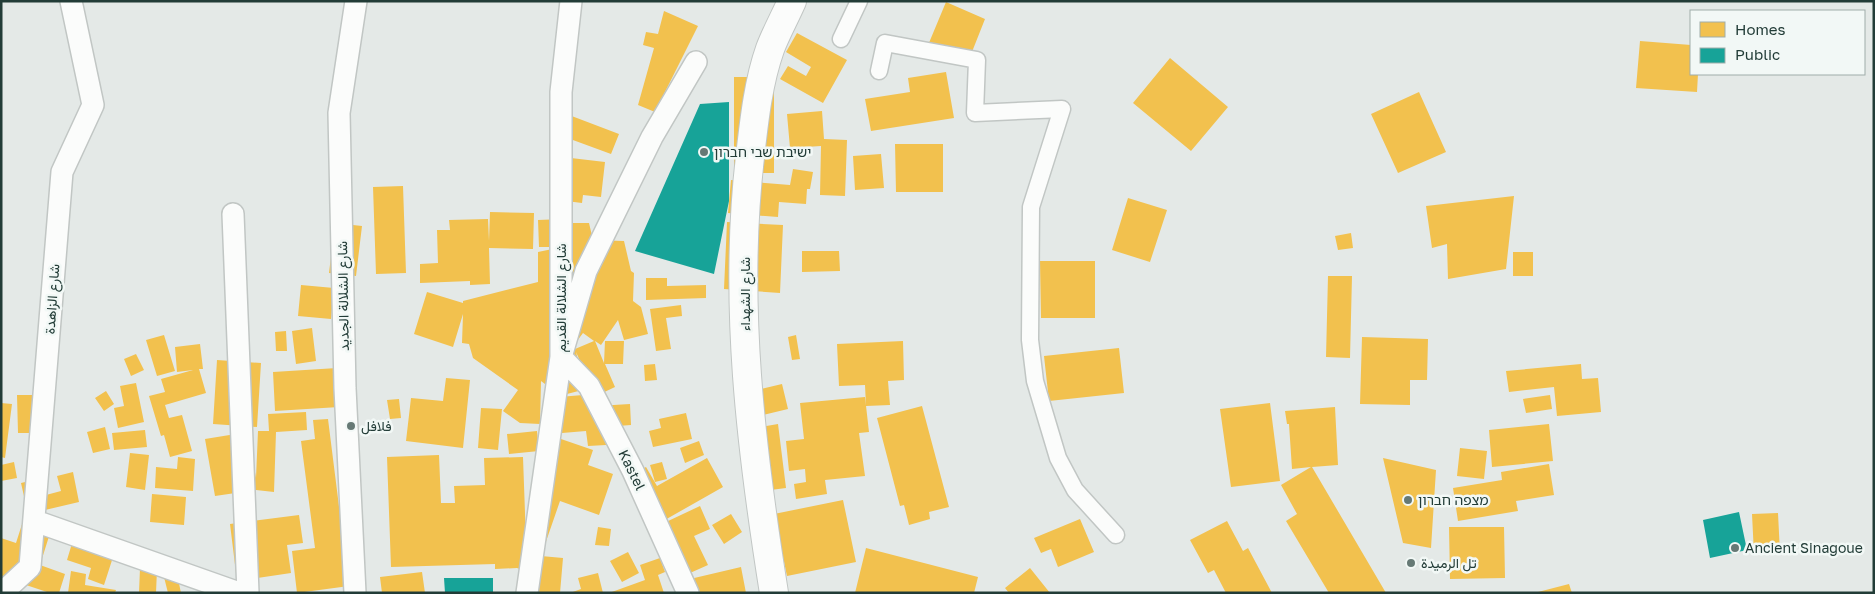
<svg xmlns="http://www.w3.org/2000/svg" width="1875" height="594" font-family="'Golos Text',Vazirmatn,'Noto Sans Hebrew',sans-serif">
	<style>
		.homes { fill: #f2c14e; fill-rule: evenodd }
		.public { fill: #17a398 }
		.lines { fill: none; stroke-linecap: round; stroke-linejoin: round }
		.pedestrian-casing { stroke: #c1c6c4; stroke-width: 19 }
		.minor-casing { stroke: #c1c6c4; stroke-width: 24 }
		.tertiary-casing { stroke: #c1c6c4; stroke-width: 30 }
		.pedestrian { stroke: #fbfcfb; stroke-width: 16 }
		.minor { stroke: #fbfcfb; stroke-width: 21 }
		.tertiary { stroke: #fbfcfb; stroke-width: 28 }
		.poi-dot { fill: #667975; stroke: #f2f8f6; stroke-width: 2 }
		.labels { text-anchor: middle; stroke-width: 5; stroke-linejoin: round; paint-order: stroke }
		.poi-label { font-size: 14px; fill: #223c37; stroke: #f2f8f6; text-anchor: start }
		.street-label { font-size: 14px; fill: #223c37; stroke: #f2f8f6 }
	</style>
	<rect width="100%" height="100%" fill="#e4e9e7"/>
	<!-- homes -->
	<path class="homes" d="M946,2L985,19L966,67L926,50Z
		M664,11L698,26L655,112L638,105L654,48L643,45L646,32L658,34Z
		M797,33L847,60L823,103L780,79L788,66L806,76L811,67L786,52Z
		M1640,41L1691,45V74H1698L1697,92L1636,88Z
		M1170,58L1228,107L1191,151L1133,103Z
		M946,72L954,118L871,131L865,99L910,92L908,78Z
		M734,77H774V173H734Z
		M1419,92L1446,152L1398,173L1371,114Z
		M822,111L824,139L847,140L845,196L820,195L821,146L790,148L787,114Z
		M569,115L619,134L611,154L562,136Z
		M895,144H943V192H896Z
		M881,154L884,188L855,190L853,156Z
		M571,158L605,162L601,197L583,195L582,203L566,201Z
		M793,169L813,172L810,189H807L806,204L779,202L778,217L728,213L731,180L790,185Z
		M403,186L406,273L376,274L373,187Z
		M1514,196L1506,269L1448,279L1447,244L1432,248L1426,206Z
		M1128,198L1167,210L1150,262L1112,250Z
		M490,212L534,213L533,249L489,248L490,284L470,285V281L420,283V264L438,263L437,230H450L449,220L488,219L489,241Z
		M562,219L565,223H589L593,240L624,241L631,271L634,273L633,301L641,307L648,334L624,340L618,320L601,345L595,341L604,363L605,341H624L623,364H605L615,387L596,396L597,406L630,404L631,425L604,427L606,445L588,446L586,431L550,434L547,398L595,394L576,352L584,384L590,388L567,394L557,393L541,381L540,424L520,423L503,411L518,390L473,358L469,344L462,343L463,314L453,347L414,334L427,292L463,303V301L538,282V252L562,247H539L538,220ZM583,333L594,341L575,349L574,345Z
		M727,222L783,225L780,293L724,289Z
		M335,223L362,226L356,276L329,273Z
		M1351,233L1353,248L1338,250L1335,236Z
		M802,251H839L840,271L802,272Z
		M1513,252H1533V276H1513Z
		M1040,261H1095V318H1041Z
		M1328,276H1352L1350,358L1326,357Z
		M646,278H667V286L706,285V298L646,300Z
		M301,285L334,288L331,319L298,316Z
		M681,305L682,316L666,318L671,349L656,351L650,309Z
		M312,328L316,361L296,364L292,331Z
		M286,331L287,351H276L275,332Z
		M164,335L175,371L157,376L146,340Z
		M796,335L800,359L792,360L788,337Z
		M1362,337L1428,339L1427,380H1410V405L1360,404Z
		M903,341L904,380L888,381L890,405L866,406L865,385L839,386L837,344Z
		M200,344L203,369H199L206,393L165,405L169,418L182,415L192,451L170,457L164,435L161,436L149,396L165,392L161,379L193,370L177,372L175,347Z
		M1119,348L1124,393L1049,401L1044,356Z
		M136,354L144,370L131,376L124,359Z
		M217,360L261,363L257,427L213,424Z
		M655,364L657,380L645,381L644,365Z
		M1581,364L1582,379L1598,378L1601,412L1557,416L1554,387L1509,392L1506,371Z
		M337,368L339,407L275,411L273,372Z
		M446,378L470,380L463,448L406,441L411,398L443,401Z
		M136,383L144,422L118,428L114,408L124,406L120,386Z
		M782,384L788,409L750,418L744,393Z
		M106,391L114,404L104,411L95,398Z
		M17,395H36L37,433H18Z
		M1550,395L1552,409L1526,413L1523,399Z
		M865,397L869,432L859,433L865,476L825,480L827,494L796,499L794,484L806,482L805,469L789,471L786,441L804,439L800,403Z
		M399,399L401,418L390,419L387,400Z
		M1,403L12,404L5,458L1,457Z
		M1270,403L1280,481L1231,487L1220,409Z
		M922,406L949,507L929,512L930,519L909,525L904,505L900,506L877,418Z
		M1335,407L1338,465L1312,467L1386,593H1329L1286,521L1297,514L1281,485L1311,467L1292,469L1289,424H1287L1285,411Z
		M481,408L502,409L498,450L478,448Z
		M306,412L307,430L276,432L274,492L256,490L215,496L205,439L248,432L256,478L258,431H269L268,414Z
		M686,413L692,439L653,447L649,431L661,428L659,419Z
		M328,419L349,586L297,593L292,551L315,548L301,441L315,439L313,420Z
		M778,424L786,488L763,491L754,428Z
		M1549,424L1553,461L1492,467L1489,430Z
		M105,427L110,449L93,453L87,432Z
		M145,430L147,447L114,450L112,433Z
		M537,431L539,451L509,454L507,434Z
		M561,439L593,450L588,465L613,474L599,515L560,501L541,556L563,558L560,593H526L535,575L517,568L495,569V564L391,567L387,457L439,455L441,503H455L454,486L485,485L484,458L523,457L526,541Z
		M699,441L704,455L685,463L680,448Z
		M1460,448L1487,451L1484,479L1457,476Z
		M130,453L149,455L145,490L126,487Z
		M178,457L195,459L193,491L155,488L156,467L177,469Z
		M707,458L723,487L656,525L628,477L646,467L657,486Z
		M1383,458L1436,470L1431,548L1403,543Z
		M14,462L17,478L1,481V465Z
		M662,462L667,479L655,482L650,465Z
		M1549,464L1554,495L1516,501L1518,511L1458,521L1453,488L1502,480L1501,472Z
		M73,472L79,502L28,514L21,483L42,478L46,495L61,491L57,476Z
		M152,494L186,497L184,525L150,522Z
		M843,500L856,562L787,576L774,514Z
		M700,506L710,529L694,536L708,565L672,581L649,530Z
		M1778,513L1780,553L1754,554L1752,514Z
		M731,514L742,532L724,544L712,525Z
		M299,515L303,543L287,545L291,573L237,581L230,524Z
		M1080,519L1094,552L1058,567L1051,549L1041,553L1034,538Z
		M23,521L51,530L40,565L65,574L59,593H50L14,581L1,593V538L16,543Z
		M1227,521L1243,551L1248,548L1272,593H1226L1214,570L1208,573L1190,540Z
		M598,527L611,529L609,546L595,545Z
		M1449,527H1504L1505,578L1450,579Z
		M73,540L114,554L104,585L88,579L91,568L67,560Z
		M866,548L978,577L974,593H855Z
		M628,552L639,573L622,582L610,561Z
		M660,558L665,572L658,575L664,593H609L645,580L640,565Z
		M741,567L746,593H693L690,579Z
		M140,568L157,569L156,593H139Z
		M1030,568L1050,593H1009L1005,588Z
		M71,571L86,574L85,585L116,590L115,593H68Z
		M422,572L425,593H382L380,577Z
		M598,573L603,593H570L581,589L578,578Z
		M177,574L181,593H168L164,577Z
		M1569,584L1572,593H1538V592Z"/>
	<!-- public -->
	<path class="public" d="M729,102V201L714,274L635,251L700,104Z
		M1739,512L1747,550L1710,558L1703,520Z
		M444,578H493V593H445Z"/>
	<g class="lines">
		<!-- pedestrian casing -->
		<g class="pedestrian-casing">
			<path id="pedestrian" d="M841,39L859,1
				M879,71L885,43L977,60L975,113L1062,109L1031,207L1030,340L1035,381L1058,458L1075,490L1116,535"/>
		</g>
		<!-- minor casing -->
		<g class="minor-casing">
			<path id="minor" d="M233,214L248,593
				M35,521L239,593
				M2,593L30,567L62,172L93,105L71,1
				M355,593L345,388L339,113L356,1
				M527,593L561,357V92L571,1
				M688,593L633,471L589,386L561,357L586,271L652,137L696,62"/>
		</g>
		<!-- tertiary casing -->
		<g class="tertiary-casing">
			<path id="tertiary" d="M774,593C751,449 733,302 750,157C754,122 758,83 770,49C776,33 785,17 792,1"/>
		</g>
		<!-- pedestrian -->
		<use href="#pedestrian" class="pedestrian"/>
		<!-- minor -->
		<use href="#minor" class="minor"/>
		<!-- tertiary -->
		<use href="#tertiary" class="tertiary"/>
	</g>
	<!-- markers -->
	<g class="poi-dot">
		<circle cx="704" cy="152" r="5"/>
		<circle cx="351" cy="426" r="5"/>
		<circle cx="1408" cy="500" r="5"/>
		<circle cx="1735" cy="548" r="5"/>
		<circle cx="1411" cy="563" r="5"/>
	</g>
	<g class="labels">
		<!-- poi labels -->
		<g class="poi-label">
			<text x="714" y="157">ישיבת שבי חברון</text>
			<text x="361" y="431">فلافل</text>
			<text x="1418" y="505">מצפה חברון</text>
			<text x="1745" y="553">Ancient Sinagoue</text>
			<text x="1421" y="568">تل الرميدة</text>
		</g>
		<!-- street labels -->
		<g class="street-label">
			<text transform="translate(745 294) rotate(-90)" y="5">شارع الشهداء</text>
			<text transform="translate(343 296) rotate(-91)" y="5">شارع الشلالة الجديد</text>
			<text transform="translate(561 298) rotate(-90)" y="5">شارع الشلالة القديم</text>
			<text transform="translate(52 299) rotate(-86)" y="5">شارع الزاهدة</text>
			<text transform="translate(632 470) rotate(64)" y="5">Kastel</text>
		</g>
	</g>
	<!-- border -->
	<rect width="1875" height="594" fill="none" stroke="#223c37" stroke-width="5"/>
	<!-- legend -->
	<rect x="1690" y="10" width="175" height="65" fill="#f2f8f6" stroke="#9fadaa"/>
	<rect x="1700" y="22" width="25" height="15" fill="#f2c14e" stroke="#9fadaa"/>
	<text x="1735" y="35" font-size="15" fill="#223c37">Homes</text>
	<rect x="1700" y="48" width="25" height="15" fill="#17a398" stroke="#9fadaa"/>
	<text x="1735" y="60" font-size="15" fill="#223c37">Public</text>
</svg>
